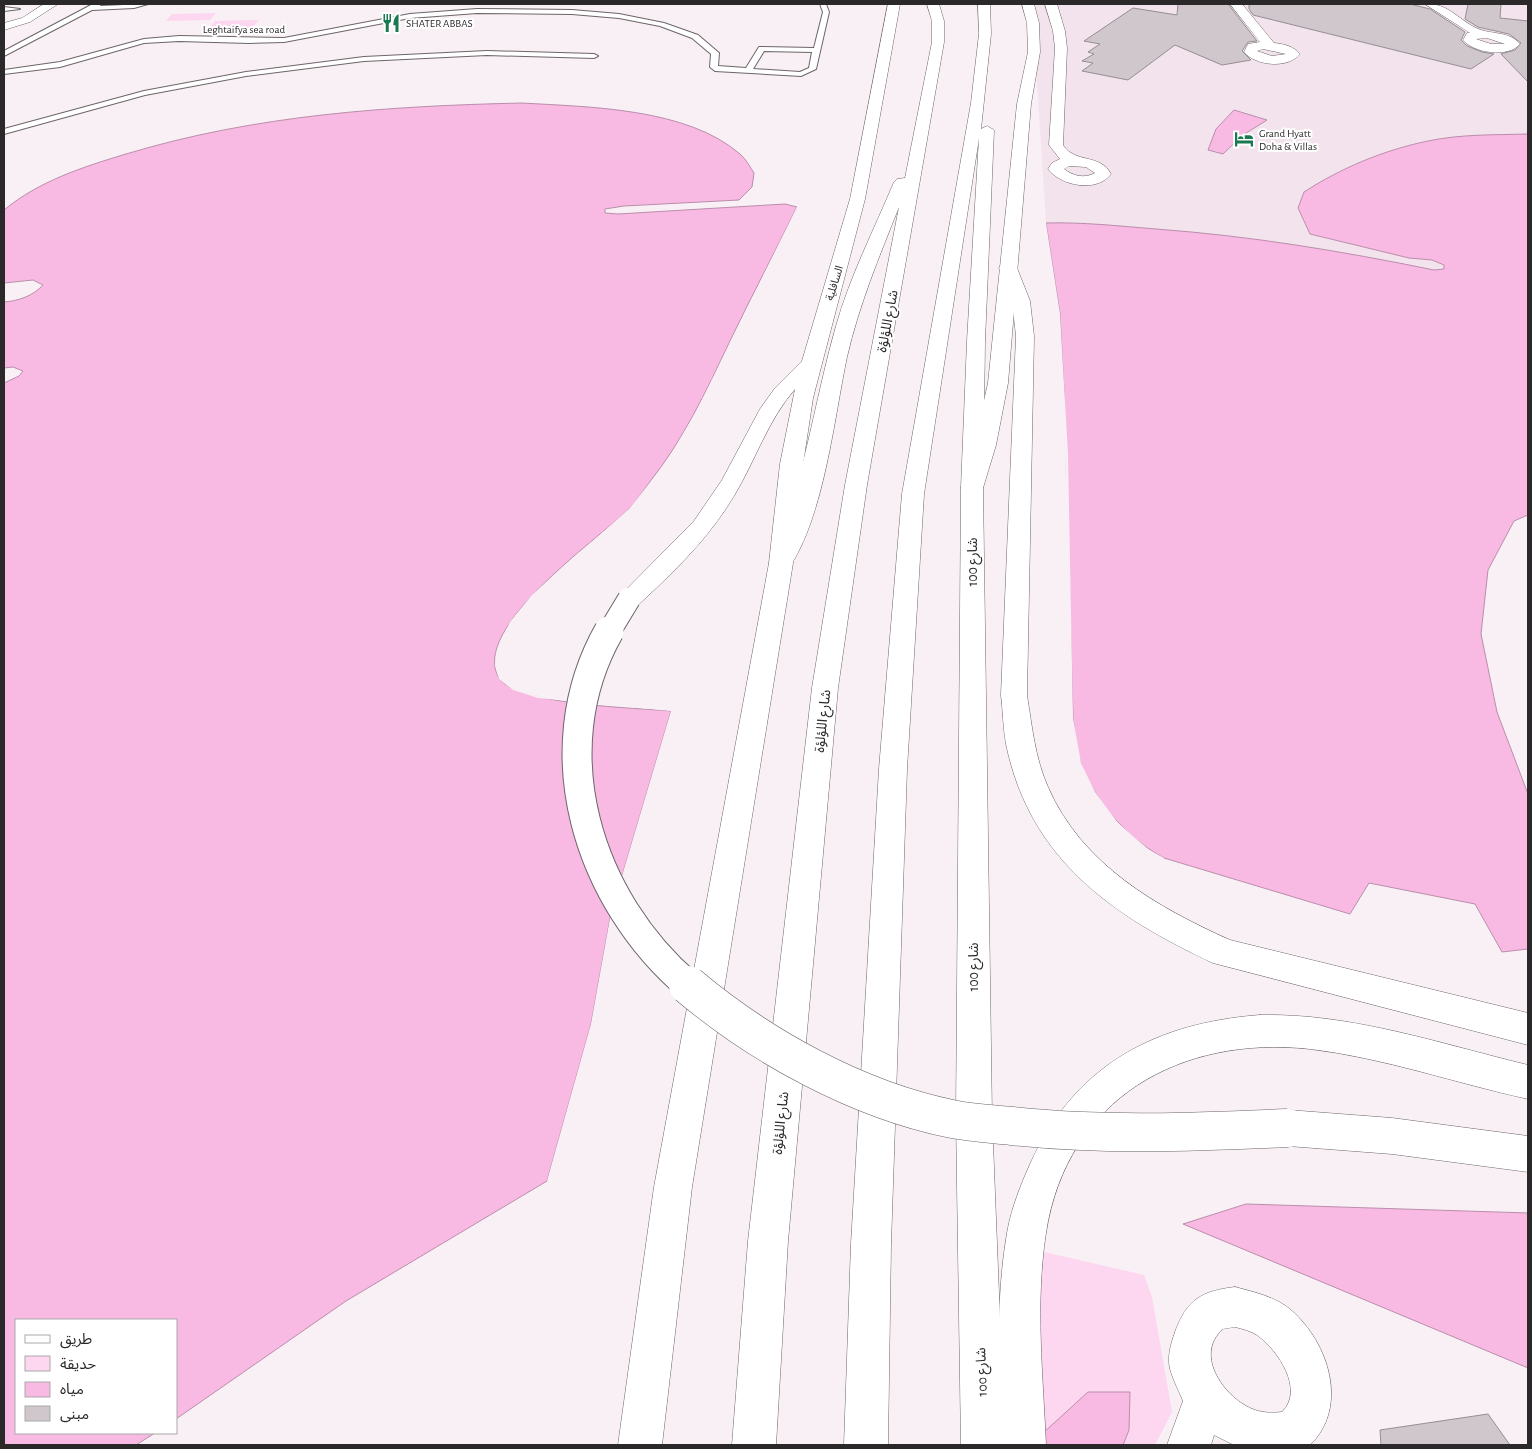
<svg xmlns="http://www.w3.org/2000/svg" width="1532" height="1449" font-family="'Alegreya Sans','Noto Sans Arabic',sans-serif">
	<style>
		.built { fill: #f3e3ed }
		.green { fill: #fdd6ef }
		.water { fill: #f8b9e2; stroke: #ba8eab }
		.pier { fill: #f9f0f5 }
		.building { fill: #cfc7cc; stroke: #958e92 }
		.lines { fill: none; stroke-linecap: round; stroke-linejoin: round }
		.service-casing { stroke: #6c6569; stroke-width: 2 }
		.minor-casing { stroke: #6c6569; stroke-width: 1 }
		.tertiary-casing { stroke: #6c6569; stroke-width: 1 }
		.secondary-casing { stroke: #6c6569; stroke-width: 1 }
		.service { fill: #fff; fill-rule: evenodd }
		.minor { fill: #fff; fill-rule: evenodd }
		.tertiary { fill: #fff; fill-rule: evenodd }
		.secondary { fill: #fff; fill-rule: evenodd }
		.tertiary-bridge-far2-casing { stroke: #6c6569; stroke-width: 24; stroke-linecap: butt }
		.tertiary-bridge-far1-casing { stroke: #6c6569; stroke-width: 31; stroke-linecap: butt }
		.tertiary-bridge-casing { stroke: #6c6569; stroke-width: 39; stroke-linecap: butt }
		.tertiary-bridge-far2 { stroke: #fff; stroke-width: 22 }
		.tertiary-bridge-far1 { stroke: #fff; stroke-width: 29 }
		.tertiary-bridge { stroke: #fff; stroke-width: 38 }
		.labels { text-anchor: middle; stroke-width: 4; stroke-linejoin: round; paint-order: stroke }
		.far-poi-label { font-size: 11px; fill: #2b282a; stroke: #fff; text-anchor: start }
		.far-street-label { font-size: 11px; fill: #2b282a; stroke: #fff }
		.street-label { font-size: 14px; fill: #2b282a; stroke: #fff }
	</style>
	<rect width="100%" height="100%" fill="#f9f0f5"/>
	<!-- built -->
	<path class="built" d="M1032,4H1528V134L1466,136L1429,141L1371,158L1409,258L1432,260L1444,265L1445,269L1434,270L1077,223H1046Z"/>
	<!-- green -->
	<path class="green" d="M216,13L210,20L166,21L172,14Z
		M259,20L253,27L209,28L215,21Z
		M1040,1251L1144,1275L1152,1297L1172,1412L1155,1445H1035L1026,1296Z"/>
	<!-- water -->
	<path class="water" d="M522,103C590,107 687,108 740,154C746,159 750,167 754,173L752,187L739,200L624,206L605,209V213L618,214L785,204L797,207C775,252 751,297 729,343C706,392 683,440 649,483C642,492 636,502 628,510C598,539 469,629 499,678C516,705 638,708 671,711L611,913L591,1024L547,1181L346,1301L176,1419V1320H16V1433H155L136,1445H4V383L19,376L23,371L13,367L4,368V302C18,301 33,296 43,285L33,280L4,283V210C39,181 83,167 126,154C255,115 388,106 522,103Z
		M1234,110L1267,120L1243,135L1223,154L1208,150L1216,129Z
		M1528,134V515L1514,521L1488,570L1481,634L1497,712L1528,794V949L1502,952L1475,904L1369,883L1350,914L1164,858C1128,839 1096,803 1081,764C1076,750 1075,733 1073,718L1064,391L1060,314L1046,223C1083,222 1119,226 1156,229C1251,236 1341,251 1434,270L1444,269V265L1432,260L1409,258L1310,234L1298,208L1304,192C1341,168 1384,150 1428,141C1461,134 1495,135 1528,134Z
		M1246,1204L1528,1213V1368L1183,1224Z
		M1088,1392H1130L1129,1430L1123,1445H1041L1042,1434Z"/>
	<!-- pier -->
	<path class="pier" d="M797,207H800L700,411L670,461L631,511L534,596L512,623L500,647L498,665L502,677L514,688L538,696L671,708L673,711L614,913L594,1024L550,1180L547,1181L591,1024L611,913L671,711L538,698L513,690L499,679L495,665L498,647L510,622L532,595L629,509L668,460L697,410Z
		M1043,223H1046L1060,314L1068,454L1073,718L1081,763L1095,792L1118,823L1149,850L1164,858L1162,860L1147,852L1116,825L1093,793L1078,763L1070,718L1065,454L1057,315Z"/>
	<!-- building -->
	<path class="building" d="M1178,4H1228L1257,41L1248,42L1242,51L1251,60L1222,65L1175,45L1128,80L1082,71L1093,63L1082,61L1094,54L1088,52L1100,44L1084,41L1133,8L1177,15Z
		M1249,4H1410L1430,9L1465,32L1461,40L1467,46L1482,52L1494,54L1471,69L1253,15L1249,9Z
		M1468,4H1501L1500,18L1528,21V82L1501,54L1515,50L1521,43L1509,34L1478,27L1465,19Z
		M1488,1414L1510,1445H1381L1380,1430Z"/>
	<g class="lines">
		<!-- service casing -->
		<g class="service-casing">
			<path id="service" d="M93,4H101L100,6L148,4L134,8L92,10L4,56V51Z
				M820,4H826L829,12L816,69L801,76L715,71L710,67L711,54L692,38L660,26L619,18L572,14L477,13L410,18L284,42L249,43L179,41L144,43L60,67L4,74V70L60,62L144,39L179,36L284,38L410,14L477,9L572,10L619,14L664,23L698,35L719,53L718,66L746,68L759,47L814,48L823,12ZM764,51L812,52L809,68L800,72L753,69Z
				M4,7L20,9L4,11Z
				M487,51L594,54L598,56L594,58L487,55L364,61L246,76L145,95L4,134V129L144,91L246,72L364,57Z"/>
		</g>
		<!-- minor casing -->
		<g class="minor-casing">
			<path id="minor" d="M44,4H58L30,22L4,30V23L22,18Z
				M1045,4H1057L1065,31L1067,48L1063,145C1075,164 1100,153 1111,174C1097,193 1061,186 1048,169L1052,163L1060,159L1049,145L1055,48L1053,31ZM1069,166L1086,167L1095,173C1084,179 1073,176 1064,169Z
				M1230,4H1242L1274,43C1284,44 1293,46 1300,54C1288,69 1256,66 1244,52L1248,44L1260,42ZM1263,49L1286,54L1272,56L1257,51Z
				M1425,4C1451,2 1462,26 1485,31C1497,34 1511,33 1520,44C1508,58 1474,53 1463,40L1467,33H1470ZM1487,38L1505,44H1491L1476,39Z
				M1008,263L1014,264L1017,268L1030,301L1034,336L1027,695C1032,726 1035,758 1048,787C1082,865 1157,907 1230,940L1528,1013V1045L1213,963C1113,916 1030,860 1006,744C1003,728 1003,711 1001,695L1016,336L1012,301L999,268L1002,264Z
				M1260,1015C1351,1013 1441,1044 1528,1065V1099C1455,1083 1385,1058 1310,1049C1181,1035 1067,1098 1046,1233C1035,1303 1043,1375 1046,1445H1002C999,1375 995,1303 1007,1233C1011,1209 1021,1184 1031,1162C1076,1064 1156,1023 1260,1015Z
				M1235,1287C1254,1292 1276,1297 1291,1310C1329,1343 1349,1407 1310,1445H1234L1214,1435L1211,1445H1167L1183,1401C1179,1391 1173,1380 1170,1369C1167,1356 1171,1344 1175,1332C1187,1299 1202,1291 1235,1287ZM1235,1327C1243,1329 1251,1331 1257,1335C1278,1350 1305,1390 1282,1412C1273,1413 1264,1413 1255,1410C1226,1400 1192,1355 1223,1329Z"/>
		</g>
		<!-- tertiary casing -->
		<g class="tertiary-casing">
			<path id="tertiary" d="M888,4H900L865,199L813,398L798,497L793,563L692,1187L662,1445H618L654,1187L769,563L780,464L795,389C768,420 755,461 734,496C709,538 674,572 638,605L629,607L620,605L617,599L694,521L722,480L760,409L775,388L802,361L850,199Z
				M1022,4H1034L1039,23L1040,52L1031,104L1008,383L996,445L983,488L992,1118L1005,1445H961L956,1118L961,488L974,445L988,383L1017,104L1028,52L1027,23Z
				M1288,1110L1392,1118L1528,1136V1172L1392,1154L1288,1146L1275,1141L1270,1128L1275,1115Z"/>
		</g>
		<!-- secondary casing -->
		<g class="secondary-casing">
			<path id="secondary" d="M927,4H939L944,21V42L867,485L838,688L788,1241L776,1445H732L748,1241L812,688L845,485L899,207C879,257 859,305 847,357C834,419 824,516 789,568L781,571L773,568L769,563C804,487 813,406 836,326C850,276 874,230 894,182L897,179L905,178L932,42V21Z
				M978,4H990L991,34L981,129L987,126L994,130L985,341L983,488L980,493L972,495L964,493L961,488L967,341L979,138L924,494L907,769L891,1244L888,1445H844L851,1244L879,769L902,494L971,103L979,34Z"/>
		</g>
		<!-- service -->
		<use href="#service" class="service"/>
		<!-- minor -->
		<use href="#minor" class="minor"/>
		<!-- tertiary -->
		<use href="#tertiary" class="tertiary"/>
		<!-- secondary -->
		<use href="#secondary" class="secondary"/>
		<!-- tertiary-bridge-far2 casing -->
		<g class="tertiary-bridge-far2-casing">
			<path id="tertiary-bridge-far2" d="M609,632L629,599"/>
		</g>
		<!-- tertiary-bridge-far1 casing -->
		<g class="tertiary-bridge-far1-casing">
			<path id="tertiary-bridge-far1" d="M609,631C541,751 588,900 689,986"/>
		</g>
		<!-- tertiary-bridge casing -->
		<g class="tertiary-bridge-casing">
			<path id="tertiary-bridge" d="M688,985C760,1046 858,1100 952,1119C972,1123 992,1124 1012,1126C1104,1136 1196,1132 1288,1128"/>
		</g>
		<!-- tertiary-bridge-far2 -->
		<use href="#tertiary-bridge-far2" class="tertiary-bridge-far2"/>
		<!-- tertiary-bridge-far1 -->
		<use href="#tertiary-bridge-far1" class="tertiary-bridge-far1"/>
		<!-- tertiary-bridge -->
		<use href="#tertiary-bridge" class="tertiary-bridge"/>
	</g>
	<!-- icons -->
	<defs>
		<g id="restaurant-bare" transform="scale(1.5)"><path d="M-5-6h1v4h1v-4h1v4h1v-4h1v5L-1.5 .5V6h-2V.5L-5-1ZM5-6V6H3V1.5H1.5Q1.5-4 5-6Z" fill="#197950" stroke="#fff" stroke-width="2.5" paint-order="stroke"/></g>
		<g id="hotel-bare" transform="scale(1.5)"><path d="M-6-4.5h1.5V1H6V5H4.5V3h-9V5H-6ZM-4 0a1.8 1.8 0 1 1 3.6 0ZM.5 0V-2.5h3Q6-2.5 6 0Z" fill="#197950" stroke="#fff" stroke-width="2.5" paint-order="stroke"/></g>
	</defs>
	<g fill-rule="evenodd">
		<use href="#restaurant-bare" x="391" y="23"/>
		<use href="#hotel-bare" x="1244" y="139"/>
	</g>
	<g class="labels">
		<!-- far-poi labels -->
		<g class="far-poi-label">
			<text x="406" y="27">SHATER ABBAS</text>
			<text x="1259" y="137">Grand Hyatt<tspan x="1259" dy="13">Doha &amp; Villas</tspan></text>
		</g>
		<!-- far-street labels -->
		<g class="far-street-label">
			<text x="244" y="33">Leghtaifya sea road</text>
			<text transform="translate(834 283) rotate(-73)" y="4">السافلية</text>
		</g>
		<!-- street labels -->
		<g class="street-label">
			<text transform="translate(887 321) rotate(-79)" y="5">شارع اللؤلؤة</text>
			<text transform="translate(972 562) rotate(-90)" y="5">شارع 100</text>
			<text transform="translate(822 721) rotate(-84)" y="5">شارع اللؤلؤة</text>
			<text transform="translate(973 967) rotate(-90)" y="5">شارع 100</text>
			<text transform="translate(780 1123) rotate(-84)" y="5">شارع اللؤلؤة</text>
			<text transform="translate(981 1372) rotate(-92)" y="5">شارع 100</text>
		</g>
	</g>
	<!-- border -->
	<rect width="1532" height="1449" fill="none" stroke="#2b282a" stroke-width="10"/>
	<!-- legend -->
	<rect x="15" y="1319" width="162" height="115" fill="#ffffff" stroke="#aaa9aa"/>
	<rect x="25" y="1335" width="25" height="8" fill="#ffffff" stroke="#aaa9aa"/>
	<text x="60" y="1344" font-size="15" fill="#2b282a">طريق</text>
	<rect x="25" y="1356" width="25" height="15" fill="#fdd6ef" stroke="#aaa9aa"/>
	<text x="60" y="1369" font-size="15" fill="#2b282a">حديقة</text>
	<rect x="25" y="1382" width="25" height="15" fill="#f8b9e2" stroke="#aaa9aa"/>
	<text x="60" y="1394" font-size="15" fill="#2b282a">مياه</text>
	<rect x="25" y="1406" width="25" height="15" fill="#cfc7cc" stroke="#aaa9aa"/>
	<text x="60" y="1419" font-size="15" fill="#2b282a">مبنى</text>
</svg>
